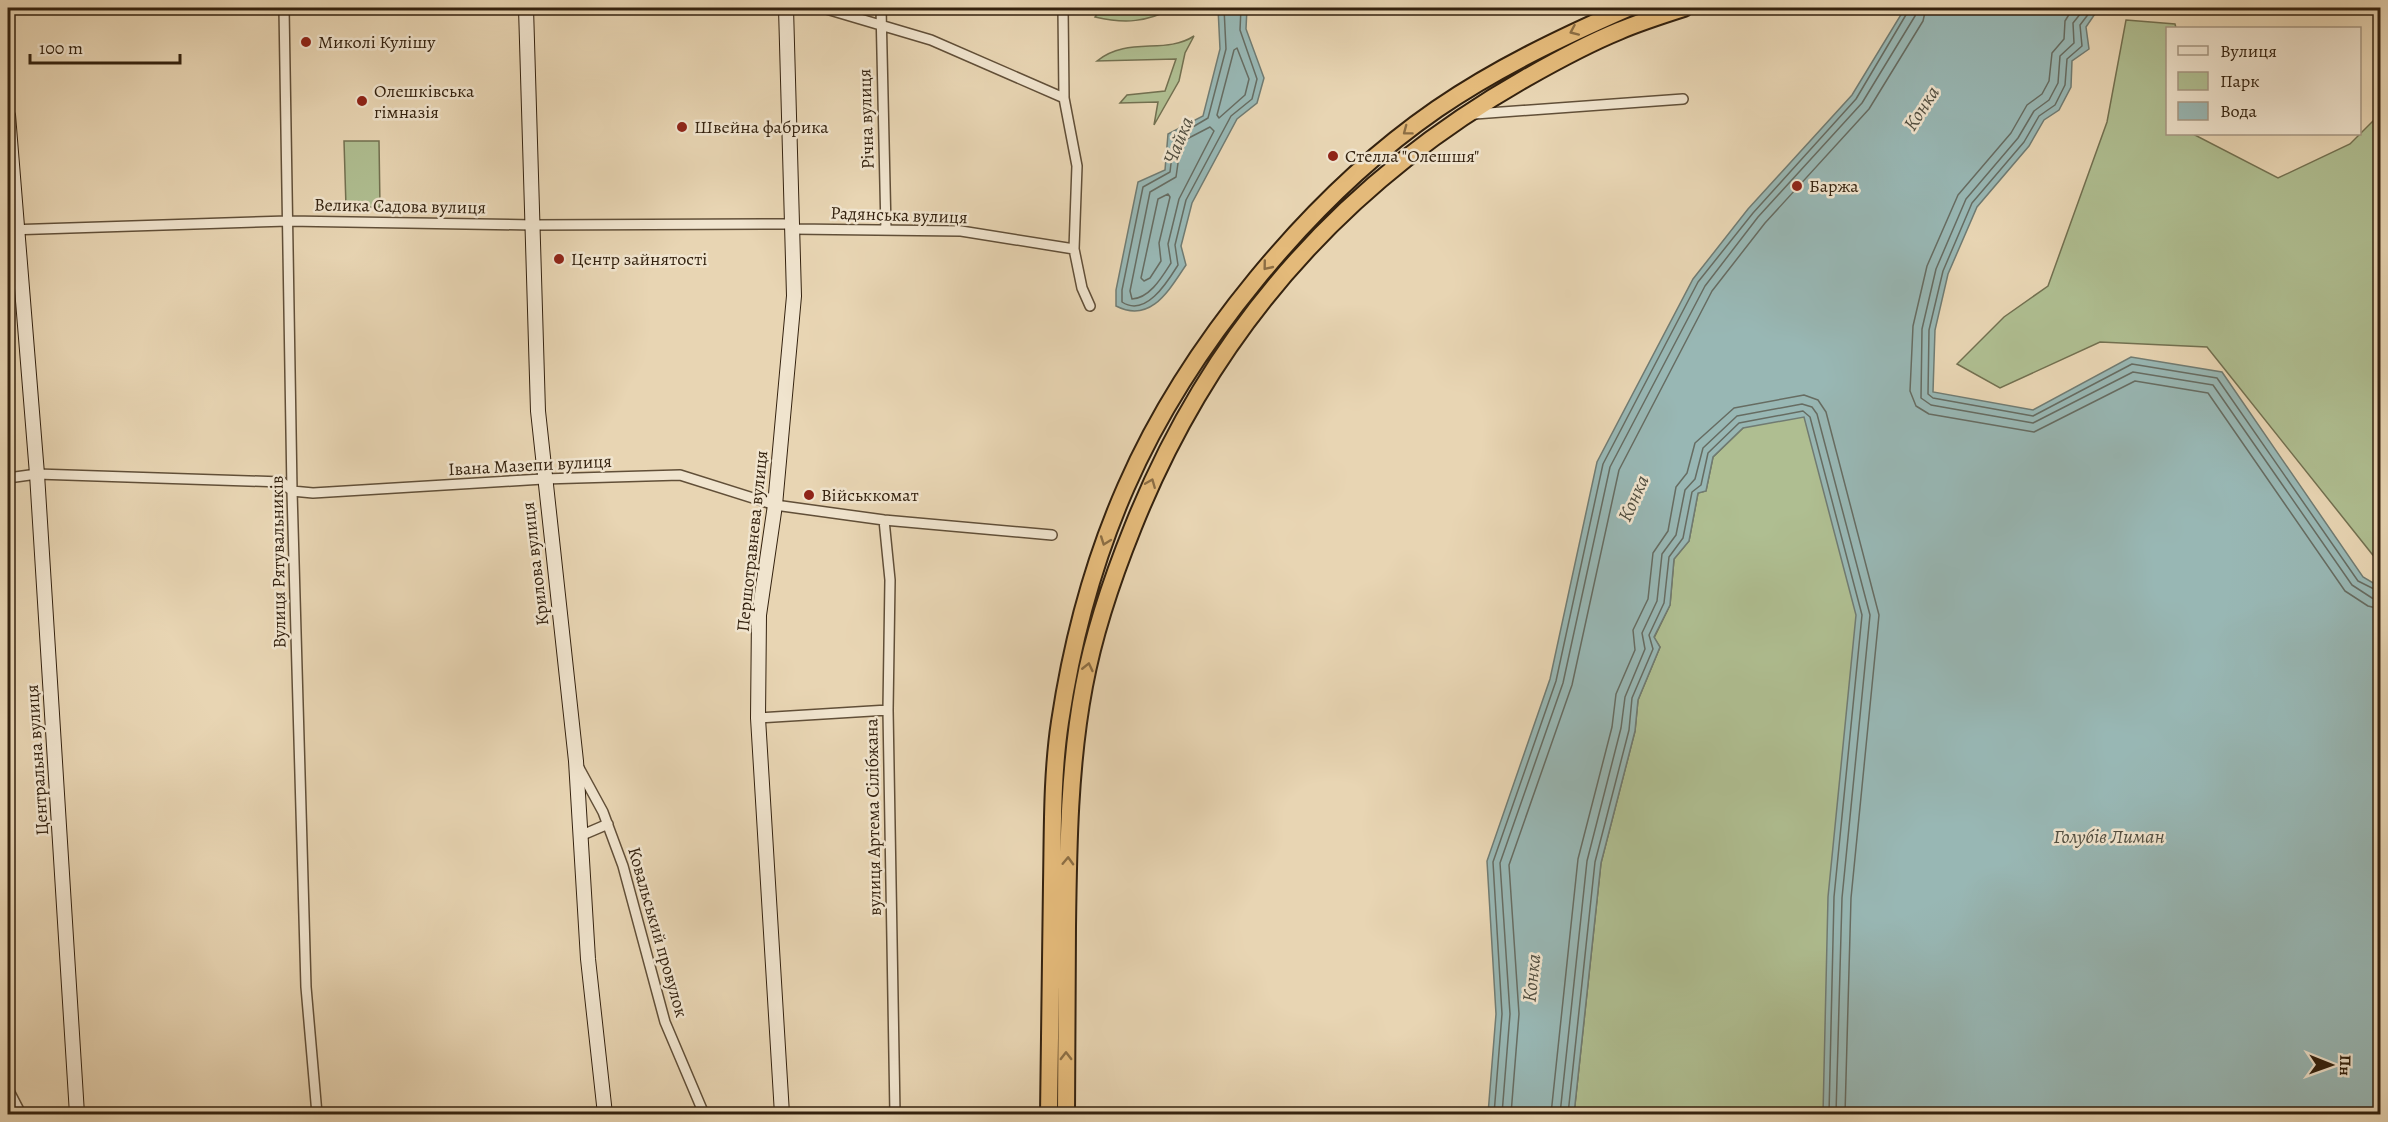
<svg xmlns="http://www.w3.org/2000/svg" width="2388" height="1122" font-family="Alegreya,serif">
	<style>
		.green { fill: #afbe91; stroke: #727050; stroke-width: 1.5 }
		.water { fill: #98b7b4; stroke: #707b72; stroke-width: 1.5 }
		.lines { fill: none; stroke-linecap: round; stroke-linejoin: round }
		.shore { stroke: #666c62; stroke-width: 1.5 }
		.street-casing { stroke: #614f38; stroke-width: 12 }
		.secondary-casing { stroke: #34220f; stroke-width: 16 }
		.highway-casing { stroke: #34220f; stroke-width: 20 }
		.street { stroke: #f0e4ce; stroke-width: 9 }
		.secondary { stroke: #f0e4ce; stroke-width: 14 }
		.highway { stroke: #e4ba7a; stroke-width: 16 }
		.oneway { stroke: #8c6e44 }
		.poi-dot { fill: #8f2418; stroke: #f0e4ce; stroke-width: 2 }
		.labels { text-anchor: middle; stroke-width: 5; stroke-linejoin: round; paint-order: stroke }
		.poi-label { font-size: 18px; fill: #34220f; stroke: #f0e4ce; text-anchor: start }
		.street-label { font-size: 18px; fill: #34220f; stroke: #f0e4ce }
		.water-label { font-size: 20px; font-style: italic; fill: #524f41; stroke: #f0e4ce }
	</style>
	<rect width="100%" height="100%" fill="#e8d5b3"/>
	<filter id="stains"><feTurbulence type="fractalNoise" baseFrequency=".00333" numOctaves="4"/><feColorMatrix values="0 0 0 0 .2 0 0 0 0 .09 0 0 0 0 .02 0 0 0 .5 -.17"/></filter>
	<radialGradient id="worn" r=".72"><stop offset=".6" stop-color="#630" stop-opacity="0"/><stop offset="1" stop-color="#630" stop-opacity=".3"/></radialGradient>
	<!-- green -->
	<path class="green" d="M1101,8H1174C1146,22 1126,24 1095,17Z
		M2126,20L2175,24L2176,28H2168V134H2193L2278,178L2350,144L2380,114V564L2207,347L2100,342L2000,388L1957,364L2004,317L2048,286L2107,122Z
		M1194,36L1185,53L1179,81L1154,125L1158,102L1120,103L1127,95L1165,91L1176,59L1097,61C1128,36 1165,55 1194,36Z
		M344,141H379L380,207H346Z
		M1796,360L2293,1114H1574L1601,863L1635,731L1638,700L1660,647L1654,638L1670,605L1674,559L1689,541L1698,493L1706,491L1713,457L1743,428Z"/>
	<!-- water -->
	<path class="water" d="M1218,8H1247L1246,29L1264,78L1257,103L1237,119L1192,203L1181,246L1186,265C1169,290 1151,324 1116,306V290L1138,182L1165,170L1168,134L1203,116L1220,49Z
		M1905,8H2099L2086,27L2089,49L2072,61L2071,87L2059,110L2044,120L2029,146L1977,207L1948,274L1935,330L1933,392L2033,410L2131,357L2222,372L2363,577L2380,587V1114H1823L1828,897L1856,615L1804,417L1743,428L1713,457L1706,491L1698,493L1689,541L1674,559L1670,605L1654,637L1660,647L1638,700L1635,731L1601,863L1574,1114H1488L1496,1014L1487,861L1550,679L1597,462L1693,279L1748,209L1852,95Z"/>
	<g class="lines">
		<!-- shore -->
		<path class="shore" d="M1224,8L1226,49L1208,118L1174,138L1170,172L1143,187L1122,290V302C1146,318 1168,281 1178,265L1175,245L1186,200L1231,116L1252,99L1257,79L1240,30L1241,8
			M2073,8L2065,21L2064,39L2052,53L2049,81L2042,94L2027,105L2011,133L1958,195L1927,266L1913,326L1910,391L1916,406L1929,414L2034,432L2135,381L2208,393L2345,591L2368,606L2380,609
			M2085,8L2073,23L2074,43L2060,56L2058,83L2049,100L2034,111L2018,138L1966,199L1936,269L1922,329L1921,398L1931,405L2033,423L2133,372L2213,385L2352,585L2372,598L2380,600
			M2093,8L2080,25L2082,46L2067,59L2065,85L2055,105L2039,116L2024,142L1972,203L1943,271L1929,330L1928,394L1933,398L2033,416L2132,364L2217,378L2358,581L2380,592
			M1237,48L1249,79L1245,95L1219,118L1217,115L1234,50Z
			M1210,127L1214,131L1179,199L1168,244L1171,263C1162,277 1150,298 1132,299L1130,291L1150,192L1176,177L1181,142Z
			M1168,194L1170,197L1159,243L1161,261L1150,278L1144,281L1141,278L1158,199Z
			M1494,1114L1502,1014L1493,862L1556,681L1603,464L1698,282L1753,213L1856,99L1910,8
			M1502,1114L1510,1014L1500,863L1563,683L1610,467L1705,286L1758,217L1862,103L1915,16L1917,8
			M1511,1114L1519,1014L1509,865L1572,685L1619,470L1712,291L1765,223L1869,109L1923,21L1926,8
			M1551,1114L1578,859L1612,727L1616,694L1635,650L1633,630L1648,599L1653,553L1668,531L1676,487L1687,473L1695,443L1734,408L1804,395L1818,400L1826,412L1879,615L1851,898L1845,1114
			M1560,1114L1587,861L1621,728L1625,697L1645,649L1642,633L1657,601L1662,554L1676,535L1685,490L1695,479L1703,448L1737,416L1802,404L1812,407L1817,414L1870,615L1842,898L1836,1114
			M1568,1114L1595,862L1629,730L1632,698L1653,649L1649,635L1664,603L1669,557L1683,538L1692,492L1701,485L1708,453L1739,423L1803,411L1810,417L1862,615L1834,897L1829,1114"/>
		<!-- street casing -->
		<g class="street-casing">
			<path id="street" d="M284,8L292,491L306,987L317,1114
				M823,8L931,40L1064,98
				M881,8L886,230
				M1063,8L1064,98L1077,166L1074,249L1082,288L1090,306
				M1475,114L1683,99
				M793,229L961,231L1074,249
				M8,230L288,221L533,225L793,224
				M8,478L37,474L282,482L292,491L313,493L543,479L680,475L775,505L884,520L1052,535
				M884,520L890,580L888,710L895,1114
				M758,718L888,710
				M578,766L603,812L623,866L665,1022L704,1114
				M580,836L608,824
				M8,1089L21,1114
				M782,1114H812"/>
		</g>
		<!-- secondary casing -->
		<g class="secondary-casing">
			<path id="secondary" d="M526,8L538,411L576,761L588,959L605,1114
				M8,115L37,474L77,1114
				M782,1114L758,718L759,615L775,505L794,296L786,8"/>
		</g>
		<!-- highway casing -->
		<g class="highway-casing">
			<path id="highway" d="M1049,1114C1050,1038 1051,961 1052,884C1053,830 1052,775 1060,722C1072,642 1093,562 1126,487C1187,347 1311,196 1437,109C1497,68 1562,37 1628,8
				M1066,1114C1066,1052 1067,990 1067,927C1068,847 1069,765 1084,686C1094,632 1112,579 1133,527C1211,332 1343,182 1526,78C1556,61 1587,44 1619,31C1640,22 1662,15 1684,8"/>
		</g>
		<!-- street -->
		<use href="#street" class="street"/>
		<!-- secondary -->
		<use href="#secondary" class="secondary"/>
		<!-- highway -->
		<use href="#highway" class="highway"/>
	</g>
	<!-- one-way arrows -->
	<defs><path id="oneway-chevron" d="M-2-3.5L2.5 0L-2 3.5" fill="none" stroke-width="1.6" stroke-linecap="round" stroke-linejoin="round" transform="scale(1.5)"/></defs>
	<g class="oneway">
		<use href="#oneway-chevron" transform="translate(1574 31) rotate(156)"/>
		<use href="#oneway-chevron" transform="translate(1407 131) rotate(143)"/>
		<use href="#oneway-chevron" transform="translate(1267 266) rotate(129)"/>
		<use href="#oneway-chevron" transform="translate(1151 483) rotate(-68)"/>
		<use href="#oneway-chevron" transform="translate(1105 541) rotate(110)"/>
		<use href="#oneway-chevron" transform="translate(1088 667) rotate(-77)"/>
		<use href="#oneway-chevron" transform="translate(1068 861) rotate(-88)"/>
		<use href="#oneway-chevron" transform="translate(1066 1056) rotate(-90)"/>
	</g>
	<!-- markers -->
	<g class="poi-dot">
		<circle cx="306" cy="42" r="6"/>
		<circle cx="362" cy="101" r="6"/>
		<circle cx="682" cy="127" r="6"/>
		<circle cx="1333" cy="156" r="6"/>
		<circle cx="1797" cy="186" r="6"/>
		<circle cx="559" cy="259" r="6"/>
		<circle cx="809" cy="495" r="6"/>
	</g>
	<g class="labels">
		<!-- poi labels -->
		<g class="poi-label">
			<text x="318" y="48">Миколі Кулішу</text>
			<text x="374" y="97">Олешківська<tspan x="374" dy="21">гімназія</tspan></text>
			<text x="694" y="133">Швейна фабрика</text>
			<text x="1345" y="162">Стелла "Олешшя"</text>
			<text x="1809" y="192">Баржа</text>
			<text x="571" y="265">Центр зайнятості</text>
			<text x="821" y="501">Військкомат</text>
		</g>
		<!-- street labels -->
		<g class="street-label">
			<text transform="translate(866 119) rotate(-92)" y="6">Річна вулиця</text>
			<text transform="translate(400 206) rotate(1)" y="6">Велика Садова вулиця</text>
			<text transform="translate(899 215) rotate(2)" y="6">Радянська вулиця</text>
			<text transform="translate(530 465) rotate(-3)" y="6">Івана Мазепи вулиця</text>
			<text transform="translate(752 541) rotate(-84)" y="6">Першотравнева вулиця</text>
			<text transform="translate(278 562) rotate(-91)" y="6">Вулиця Рятувальників</text>
			<text transform="translate(535 564) rotate(-97)" y="6">Крилова вулиця</text>
			<text transform="translate(37 760) rotate(-94)" y="6">Центральна вулиця</text>
			<text transform="translate(873 817) rotate(-91)" y="6">вулиця Артема Сілібжана</text>
			<text transform="translate(658 932) rotate(74)" y="6">Ковальський провулок</text>
		</g>
		<!-- water labels -->
		<g class="water-label">
			<text transform="translate(1921 108) rotate(-57)" y="7">Конка</text>
			<text transform="translate(1178 140) rotate(-68)" y="7">Чайка</text>
			<text transform="translate(1633 498) rotate(-66)" y="7">Конка</text>
			<text x="2109" y="843">Голубів Лиман</text>
			<text transform="translate(1531 978) rotate(-84)" y="7">Конка</text>
		</g>
	</g>
	<!-- margin -->
	<rect width="2388" height="1122" fill="none" stroke="#e8d5b3" stroke-width="30"/>
	<rect x="9" y="9" width="2370" height="1104" fill="none" stroke="#34220f" stroke-width="3"/>
	<rect x="15" y="15" width="2358" height="1092" fill="none" stroke="#34220f" stroke-width="1.5"/>
	<!-- legend -->
	<rect x="2166" y="27" width="195" height="108" fill="#f0e4ce" stroke="#a59682" stroke-width="1.5"/>
	<rect x="2178" y="46" width="30" height="9" fill="#f0e4ce" stroke="#a59682" stroke-width="1.5"/>
	<text x="2220" y="57" font-size="18" fill="#34220f">Вулиця</text>
	<rect x="2178" y="72" width="30" height="18" fill="#afbe91" stroke="#a59682" stroke-width="1.5"/>
	<text x="2220" y="87" font-size="18" fill="#34220f">Парк</text>
	<rect x="2178" y="102" width="30" height="18" fill="#98b7b4" stroke="#a59682" stroke-width="1.5"/>
	<text x="2220" y="117" font-size="18" fill="#34220f">Вода</text>
	<!-- north arrow -->
	<g transform="translate(2331 1065) rotate(91)" stroke="#f0e4ce" stroke-width="4.5" paint-order="stroke">
	<path d="M0-4.5L10 22L0 15L-10 22Z" fill="#34220f"/>
	<text y="-9" font-size="16" font-weight="bold" text-anchor="middle" fill="#34220f">Пн</text>
	</g>
	<!-- scale -->
	<path d="M30 54v9h150v-9" fill="none" stroke="#34220f" stroke-width="3"/>
	<text x="39" y="54" font-size="18" fill="#34220f" stroke="#f0e4ce" stroke-width="4.5" paint-order="stroke">100 m</text>
	<rect width="100%" height="100%" filter="url(#stains)"/>
	<rect width="100%" height="100%" fill="url(#worn)"/>
</svg>
